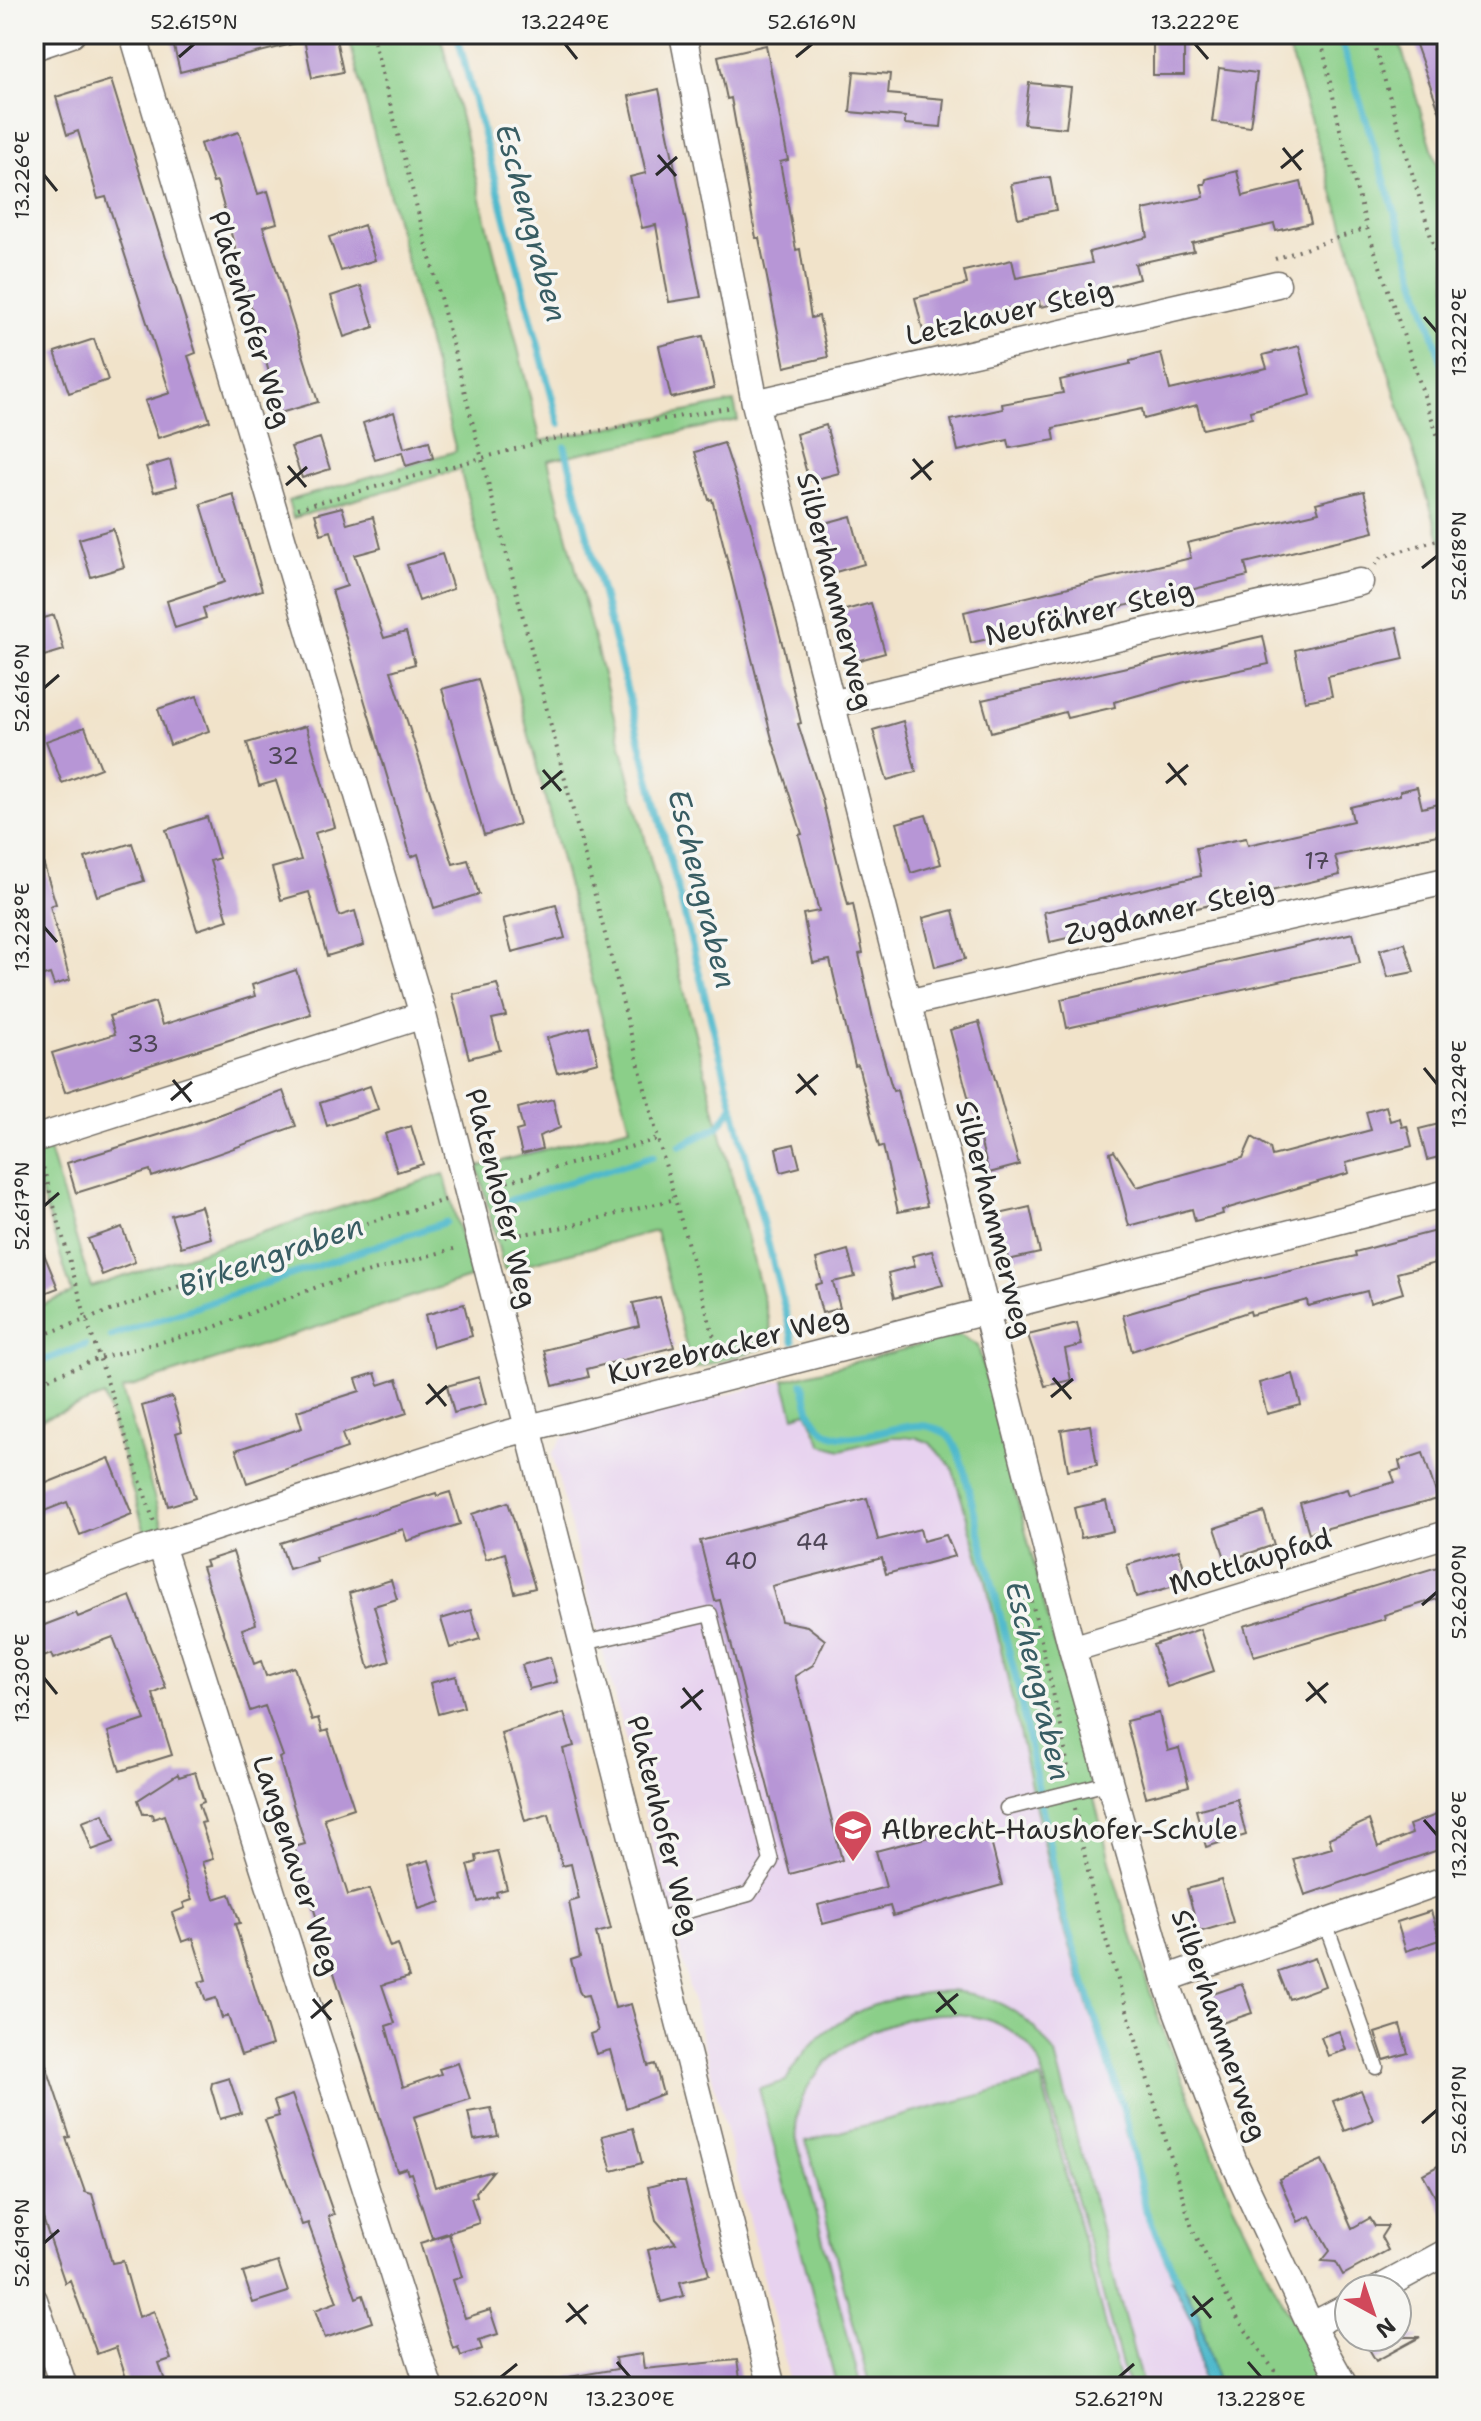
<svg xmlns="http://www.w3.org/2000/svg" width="1481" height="2421" font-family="'Shantell Sans',sans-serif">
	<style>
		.built { fill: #e7d2ef }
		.green { fill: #8bcf89; stroke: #5b7d5a; stroke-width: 2 }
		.water { fill: #4fb9cc; stroke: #3d727c; stroke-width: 2 }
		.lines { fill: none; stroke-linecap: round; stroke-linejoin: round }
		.stream { stroke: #4fb9cc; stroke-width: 7 }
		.building { fill: #b796d6 }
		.lane-casing { stroke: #706b63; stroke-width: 17 }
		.street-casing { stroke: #706b63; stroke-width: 29 }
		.path { stroke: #706b63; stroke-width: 4; stroke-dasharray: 2 6; stroke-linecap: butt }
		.lane { stroke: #fff; stroke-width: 14 }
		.street { stroke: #fff; stroke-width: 26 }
		.ticks { fill: none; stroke: #2b2b2b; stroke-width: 3 }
		.labels { text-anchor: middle; stroke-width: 7; stroke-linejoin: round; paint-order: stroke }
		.number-label { font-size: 24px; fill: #4e4656 }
		.street-label { font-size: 28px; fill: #2b2b2b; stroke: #f6f6f2 }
		.poi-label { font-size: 28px; fill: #2b2b2b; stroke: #f6f6f2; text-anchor: start }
		.water-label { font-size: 30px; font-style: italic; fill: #385d63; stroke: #f6f6f2 }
		.neatline { fill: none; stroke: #2b2b2b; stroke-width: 3 }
		.ticks-label { font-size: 20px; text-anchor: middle; fill: #2b2b2b }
	</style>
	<rect width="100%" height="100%" fill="#f6f6f2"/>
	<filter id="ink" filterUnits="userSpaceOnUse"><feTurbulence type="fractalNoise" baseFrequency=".0125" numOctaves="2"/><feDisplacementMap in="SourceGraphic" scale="16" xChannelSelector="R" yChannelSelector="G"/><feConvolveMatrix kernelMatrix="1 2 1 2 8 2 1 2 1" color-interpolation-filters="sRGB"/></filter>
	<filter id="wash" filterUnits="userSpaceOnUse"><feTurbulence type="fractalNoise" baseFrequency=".006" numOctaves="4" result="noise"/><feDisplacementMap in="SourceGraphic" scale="32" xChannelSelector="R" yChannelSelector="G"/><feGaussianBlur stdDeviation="1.8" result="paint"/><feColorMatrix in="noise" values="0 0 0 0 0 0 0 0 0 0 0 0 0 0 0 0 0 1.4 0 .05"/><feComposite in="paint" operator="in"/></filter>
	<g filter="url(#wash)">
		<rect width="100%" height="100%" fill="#f1e3ca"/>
		<!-- built -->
		<path class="built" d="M784,1380L794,1415L807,1412L814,1431L864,1446L891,1437H915L930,1443L952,1467L986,1581L1052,1885L1119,2101L1145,2214L1195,2327L1203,2387H789L786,2364L552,1454L562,1438Z"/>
		<!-- green -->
		<path class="green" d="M348,34H440L541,441L734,402L738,420L548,460L775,1345L692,1369L656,1231L504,1270L478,1167L630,1127L460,469L293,518L288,501L456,451Z
			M1284,34H1397L1447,197V561Z
			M49,1150L91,1287L444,1174L472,1277L122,1390L163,1526L145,1532L104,1396L34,1422V1308L72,1293L34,1170V1156Z
			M960,1335L978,1346L1116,1884L1160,2023L1233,2204L1326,2387H1203L1195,2327L1145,2214L1119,2101L1060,1918L986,1581L952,1467L930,1443L915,1437H891L841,1450L822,1445L807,1412L794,1416L784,1380Z
			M948,1991C996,1994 1029,2014 1055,2055L1143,2387H1128L1039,2061C988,1967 791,2025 796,2137L861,2387H837L759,2089L786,2081C818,2018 880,1995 948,1991Z
			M1041,2079L1121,2387H870L806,2141Z"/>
		<!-- water -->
		<path class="water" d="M1171,2279L1180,2280L1199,2314L1218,2387H1203L1195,2327Z"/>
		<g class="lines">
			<!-- stream -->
			<path class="stream" d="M457,34L559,424
				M1339,34L1447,379
				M565,447L793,1341
				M680,1146L718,1127L732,1108
				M498,1204L653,1156
				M111,1336L446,1222
				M34,1364L85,1345
				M803,1383C806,1395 808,1409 814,1419C843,1466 911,1402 948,1436C956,1443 960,1460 964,1470L1018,1687L1063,1913L1127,2122L1146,2211L1181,2288"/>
		</g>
		<g id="blocks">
			<!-- building -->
			<path class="building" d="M171,34H299L300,42L180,72Z
				M303,34H335L343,72L312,78Z
				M1427,34H1447V124H1444L1414,39Z
				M1184,37V75H1153V38Z
				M766,45L788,160L780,162L796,250L800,249L811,318L819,316L828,357L785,367L759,238H756L731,98L727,99L718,56Z
				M1219,68L1257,73L1250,127L1212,122Z
				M854,71L890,74L888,94L944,99L941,127L905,124V117L850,112Z
				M111,80L196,353L188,356L210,421L158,438L145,401L170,393L106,197L98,199L78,131L67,135L56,97Z
				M1029,83L1071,87L1066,128L1024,124Z
				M659,89L701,297L669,302L656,225L642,228L630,177L646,173L629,96Z
				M239,132L258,194L268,191L277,223L263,227L318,402L280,413L217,182L213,183L200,144Z
				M1237,171L1243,196L1301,182L1311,223L1276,231L1274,224L1192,243L1194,251L1135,264L1139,279L1077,295L1078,299L1040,307L1039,301L959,320L961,326L924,335L915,298L967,284L964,271L1012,260L1016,278L1092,263L1089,252L1148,237L1143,210L1204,197L1201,184H1205L1206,179Z
				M1050,177L1056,210L1018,218L1011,184Z
				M364,225L375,260L341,271L329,237Z
				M361,286L374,327L344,337L331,296Z
				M703,336L714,388L671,398L659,346Z
				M94,339L108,380L69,393L55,352Z
				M1299,346L1311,395L1250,411L1252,418L1203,429L1197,405L1144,419L1142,409L1053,428L1055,440L1010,448L1008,440L958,451L951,420L1003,409L1002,404L1063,393L1060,380L1130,364V361L1161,353L1170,390L1267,368L1263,355Z
				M394,412L404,448L429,441L433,458L406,466L402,452L375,460L363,423Z
				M826,425L839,473L809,481L796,434Z
				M320,438L330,469L302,478L291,447Z
				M724,443L750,522L783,647L801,723L798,724L822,799L848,905L853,904L863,953L859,954L876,1032L893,1091L897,1090L927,1206L898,1212L883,1146L879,1147L858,1065L855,1066L830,960L813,963L803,914L819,911L799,835L802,834L772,739L712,499L709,500L695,452Z
				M170,460L177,486L154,492L146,467Z
				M1364,491L1374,532L1245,563L1248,576L971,643L964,612L1191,558L1187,543L1319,512L1316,503Z
				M233,494L262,590L203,608L206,618L175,628L167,601L225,582L201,504Z
				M342,507L347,524L373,517L381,548L355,555L384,638L406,632L415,664L391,671L453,864L468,860L479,894L434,908L418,854L411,857L332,591L347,586L331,531L321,534L315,514Z
				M851,516L864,564L832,573L818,525Z
				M113,529L124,567L91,577L79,539Z
				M442,554L453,589L419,601L407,565Z
				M871,603L885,653L856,661L842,611Z
				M54,615L64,650L34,659V621Z
				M1397,627L1404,659L1328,676L1332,696L1305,701L1295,650Z
				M1263,636L1269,664L1192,680L1114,702L1115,707L1067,718L1065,712L991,732L982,700Z
				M478,679L519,824L484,835L442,689Z
				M197,696L209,731L170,745L158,709Z
				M903,721L916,772L887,780L873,730Z
				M306,726L335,827L315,833L339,916L355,911L364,945L327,956L309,892L281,900L272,868L301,860L276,781L259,786L247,743Z
				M85,727L101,768L62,783L46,741Z
				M1417,787L1422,808L1447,802V833L1335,856L1340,875L1050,942L1044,912L1201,876L1196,848L1246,838L1248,845L1353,821L1350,807L1400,795V791Z
				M926,815L941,864L911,873L897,823Z
				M207,817L219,858L210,861L228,920L197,930L166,830Z
				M132,843L144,881L97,896L85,858Z
				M38,846L56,904L50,906L70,980L54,985L50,974L34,979V847Z
				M556,905L565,938L512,952L503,919Z
				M953,910L965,959L935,967L923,918Z
				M1353,933L1360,963L1067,1028L1061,999Z
				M1405,943L1414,972L1388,977L1380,950Z
				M296,970L311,1014L65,1092L52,1053L115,1034L109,1016L155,1002L162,1025L255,996L252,985Z
				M497,984L506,1016L492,1019L500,1050L469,1058L452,994Z
				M979,1022L1019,1165L989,1173L950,1030Z
				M589,1027L598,1062L557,1073L547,1038Z
				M370,1086L378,1109L327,1126L320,1103Z
				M283,1091L296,1126L152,1177L150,1170L76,1193L67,1163L188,1126Z
				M553,1099L560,1128L539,1136L542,1149L522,1154L516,1131L523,1129L518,1108Z
				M1386,1106L1390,1121L1400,1118L1402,1127L1407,1126L1412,1146L1346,1163L1349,1173L1222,1210L1223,1214L1195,1221L1192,1209L1129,1226L1110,1153L1114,1151L1137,1187L1243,1158L1252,1137L1270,1148L1272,1156L1371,1130L1366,1112Z
				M1447,1122V1155L1427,1160L1419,1129Z
				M411,1126L423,1164L397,1172L385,1134Z
				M794,1144L800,1167L781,1172L776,1148Z
				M201,1206L211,1238L181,1247L171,1215Z
				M1030,1207L1040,1253L1008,1260L999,1214Z
				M122,1227L135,1262L102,1275L88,1239Z
				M1447,1228V1260L1397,1273L1403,1293L1370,1303L1367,1291L1308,1306L1307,1300L1251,1315L1250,1311L1132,1351L1123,1315L1212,1289L1356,1256L1355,1252Z
				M34,1230L58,1288L34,1297Z
				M848,1250L855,1277L833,1282L840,1308L822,1313L815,1285L822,1283L816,1259Z
				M932,1251L943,1285L894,1298L888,1273L915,1266L912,1256Z
				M660,1297L674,1347L587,1369L589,1377L553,1386L544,1350L639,1326L633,1303Z
				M464,1304L472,1336L433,1347L425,1315Z
				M1077,1323L1082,1345L1065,1349L1071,1380L1045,1386L1028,1335Z
				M375,1373L379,1385L397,1379L407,1413L342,1434L347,1448L247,1483L236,1450L302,1428L297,1411L360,1391L356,1379Z
				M1293,1374L1301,1405L1267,1414L1259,1383Z
				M479,1377L486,1404L454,1413L447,1386Z
				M172,1397L182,1431L176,1433L195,1498L168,1506L142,1406Z
				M1090,1425L1097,1465L1068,1470L1061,1430Z
				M1423,1453L1438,1499L1309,1533L1300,1503L1347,1489L1349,1495L1395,1482L1391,1472L1401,1469L1399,1461Z
				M109,1458L132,1514L80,1535L67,1502L34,1515V1488Z
				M450,1492L460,1524L407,1541L403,1529L315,1557L316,1561L289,1569L280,1543L436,1493L437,1496Z
				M867,1498L878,1540L920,1529L923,1541L946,1535L955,1556L886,1574L882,1558L772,1586L781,1621L807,1626L825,1640L813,1665L795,1676L842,1860L790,1874L720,1600L715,1601L700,1541Z
				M1106,1501L1113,1531L1081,1538L1074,1508Z
				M508,1502L535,1588L515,1593L505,1553L486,1559L472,1514Z
				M1264,1512L1274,1545L1226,1561L1215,1528Z
				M1179,1550L1188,1582L1136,1597L1127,1565Z
				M233,1552L256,1624L242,1629L254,1664L261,1661L266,1676L294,1667L312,1720L318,1718L322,1732L328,1730L354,1808L324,1818L348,1895L369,1889L390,1947L398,1944L409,1977L382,1985L395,2023L386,2026L403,2087L441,2074L439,2069L458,2063L470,2099L414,2117L435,2187L493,2171L476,2192L477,2196L471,2198L479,2223L432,2238L411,2173L408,2174L406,2168L397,2171L294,1847L305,1844L279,1758L283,1756L265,1706L250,1711L202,1567L207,1566L205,1561Z
				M1447,1564V1596L1384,1615L1385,1619L1254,1657L1244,1626Z
				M391,1580L397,1599L374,1606L390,1661L369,1668L349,1593Z
				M130,1596L166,1688L153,1694L172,1755L120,1771L108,1732L145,1720L113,1637L53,1659L51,1654L38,1659L34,1629L76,1613L78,1617Z
				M471,1610L480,1639L450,1648L441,1619Z
				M1200,1629L1214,1671L1167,1687L1153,1645Z
				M550,1657L557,1682L529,1689L522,1665Z
				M456,1676L464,1707L438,1714L430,1683Z
				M564,1713L574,1746L563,1749L611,1929L596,1933L615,2008L631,2004L648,2066L655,2064L663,2094L626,2108L610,2050L596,2054L590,2034L598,2031L588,1995L582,1996L579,1991L571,1960L580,1957L569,1902L579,1899L571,1864L562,1866L549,1814L525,1821L501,1733Z
				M1159,1713L1168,1751L1179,1748L1189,1786L1146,1797L1126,1721Z
				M195,1772L204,1802L199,1804L205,1822L201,1823L213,1859L202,1862L214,1899L230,1894L240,1923L235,1924L272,2045L241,2055L228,2016L222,2018L216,1998L206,2001L199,1982L206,1980L193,1938L182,1942L172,1913L185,1908L183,1903L192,1900L164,1815L153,1819L152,1814H143L138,1800L178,1774L179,1777Z
				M1237,1799L1246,1835L1206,1847L1196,1810Z
				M1447,1811V1847L1305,1895L1293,1859L1332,1848L1329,1838L1369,1820L1378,1847L1412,1834L1409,1825Z
				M103,1814L114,1842L92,1850L82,1822Z
				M986,1822L1002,1885L893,1916L890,1906L823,1924L818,1905L886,1887L876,1851Z
				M497,1851L507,1889L496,1892L497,1896L478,1902L468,1865L477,1862L476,1856Z
				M429,1860L441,1902L419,1909L408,1866Z
				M1221,1880L1233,1922L1199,1932L1187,1889Z
				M1431,1911L1440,1940L1406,1951L1397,1922Z
				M1315,1958L1325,1986L1289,1999L1278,1971Z
				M1242,1984L1252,2013L1219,2024L1214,2010L1205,2007L1210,1995Z
				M1400,2025L1408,2053L1384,2060L1375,2033Z
				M1339,2031L1346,2050L1328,2056L1321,2037Z
				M38,2041L70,2137L66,2138L85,2192L92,2194L94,2201L112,2263L123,2261L139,2317L154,2311L171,2359L159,2363L167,2387H129L116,2347L97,2354L70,2280L65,2283L36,2198L41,2196L34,2177V2042Z
				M229,2078L241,2113L220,2119L211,2088L212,2083Z
				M1361,2090L1373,2120L1345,2131L1333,2101Z
				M292,2095L334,2215L328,2216L356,2298L363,2295L372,2322L325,2338L315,2310L337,2302L308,2223L302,2225L265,2120L279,2116L274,2101Z
				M491,2108L498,2136L474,2140L468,2112Z
				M633,2128L642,2163L612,2171L602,2136Z
				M1322,2160L1352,2228L1370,2218L1375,2226H1388L1381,2237L1388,2250L1343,2275L1336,2262L1322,2261L1330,2251L1310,2216L1298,2222L1279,2179Z
				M1447,2161V2219L1423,2174Z
				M667,2182H685L709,2275L680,2282L684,2296L661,2302L648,2250L676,2243L656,2220L648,2187Z
				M449,2234L462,2277L453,2280L465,2318L490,2310L498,2334L479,2340L482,2349L461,2356L458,2347L453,2349L420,2243Z
				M278,2262L288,2292L253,2303L243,2273Z
				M1362,2337H1420L1376,2361Z
				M642,2354L644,2369L737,2360L740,2378L731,2379L733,2387H570L569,2377L617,2369L615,2358Z"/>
		</g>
	</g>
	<g filter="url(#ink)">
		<use href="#blocks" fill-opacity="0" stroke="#706b63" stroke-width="2"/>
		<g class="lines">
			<!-- lane casing -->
			<g class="lane-casing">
				<path id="lane" d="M584,1643L710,1614L771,1861L749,1894L655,1920
					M1007,1808L1112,1782
					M1325,1922L1376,2067"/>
			</g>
			<!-- street casing -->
			<g class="street-casing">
				<path id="street" d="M133,34L423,1015L772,2387
					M683,34L755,403L1072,1649L1165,1979L1233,2160L1311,2326L1345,2387
					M34,47L72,34
					M755,403L1277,284
					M831,704L1360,582
					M907,1003L1446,881
					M34,1139L423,1015
					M161,1545L429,2387
					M34,1592L141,1551L502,1435L1447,1193
					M1072,1649L1447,1534
					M1165,1979L1447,1879
					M1379,2289L1447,2252
					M34,2300L64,2387
					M1311,2326L1349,2306"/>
			</g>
			<!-- path -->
			<path class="path" d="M372,34L658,1139L719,1355
				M1320,34L1340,129L1367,228L1447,463
				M1371,34L1447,291
				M1275,259L1367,228
				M298,508L552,439L733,407
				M1376,565L1382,557L1447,537
				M41,1160L86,1318L154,1522
				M492,1186L658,1139
				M505,1237L570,1226L675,1199
				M34,1338L310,1240L445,1200
				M34,1384L99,1358L204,1331L322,1285L457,1248
				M1028,1585L1062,1731L1069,1775
				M1075,1808L1093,1896L1192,2228L1239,2321L1286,2387"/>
			<!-- lane -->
			<use href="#lane" class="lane"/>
			<!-- street -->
			<use href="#street" class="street"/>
		</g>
	</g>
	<!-- ticks -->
	<path class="ticks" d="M565,44L577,59M1195,44L1208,59M179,57L194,44M796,57L812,44M1283,148L1301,170M658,155L676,176M1281,168L1303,150M44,175L57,191M656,175L677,157M1424,317L1437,332M913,459L931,480M288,466L306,487M911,479L933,461M286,485L307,467M1422,568L1437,556M44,688L59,675M1168,763L1186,785M543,770L561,791M1166,783L1188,765M541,789L562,771M44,927L57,942M1424,1068L1437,1084M798,1074L816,1095M173,1080L191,1102M796,1093L818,1075M171,1100L192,1082M44,1206L59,1193M1053,1378L1071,1399M428,1384L446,1406M1051,1397L1073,1379M426,1404L447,1386M1422,1605L1437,1592M44,1678L57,1694M1308,1682L1326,1703M683,1688L701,1710M1306,1701L1328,1683M681,1708L703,1690M1424,1820L1437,1835M938,1992L956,2014M313,1999L331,2020M936,2012L958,1994M311,2018L332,2000M1422,2123L1437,2110M44,2243L59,2230M1193,2296L1211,2318M568,2303L586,2324M1191,2316L1213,2298M566,2322L588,2305M617,2362L630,2377M1248,2362L1261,2377M501,2377L517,2364M1119,2377L1134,2364"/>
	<!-- icons -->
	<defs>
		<g id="school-pin" transform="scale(2)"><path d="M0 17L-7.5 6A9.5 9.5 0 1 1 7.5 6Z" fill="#d1495b" stroke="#f6f6f2"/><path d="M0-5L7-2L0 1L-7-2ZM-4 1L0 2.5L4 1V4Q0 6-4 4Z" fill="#fff"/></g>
	</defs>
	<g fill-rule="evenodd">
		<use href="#school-pin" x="853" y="1829"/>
	</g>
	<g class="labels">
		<!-- number labels -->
		<g class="number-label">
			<text x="283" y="764">32</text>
			<text x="1317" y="869">17</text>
			<text x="143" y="1052">33</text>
			<text x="812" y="1550">44</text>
			<text x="741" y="1569">40</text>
		</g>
		<!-- street labels -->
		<g class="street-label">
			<text transform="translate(1009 312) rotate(-13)" y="10">Letzkauer Steig</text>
			<text transform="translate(251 319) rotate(73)" y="10">Platenhofer Weg</text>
			<text transform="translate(836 591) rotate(76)" y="10">Silberhammerweg</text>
			<text transform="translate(1089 612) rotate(-13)" y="10">Neufährer Steig</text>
			<text transform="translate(1169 911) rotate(-13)" y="10">Zugdamer Steig</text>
			<text transform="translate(502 1198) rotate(76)" y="10">Platenhofer Weg</text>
			<text transform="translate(995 1219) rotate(76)" y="10">Silberhammerweg</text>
			<text transform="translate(728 1345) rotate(-14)" y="10">Kurzebracker Weg</text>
			<text transform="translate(1250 1561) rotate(-17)" y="10">Mottlaupfad</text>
			<text transform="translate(664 1825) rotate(76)" y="10">Platenhofer Weg</text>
			<text transform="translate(297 1865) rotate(72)" y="10">Langenauer Weg</text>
			<text transform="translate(1220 2025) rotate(71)" y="10">Silberhammerweg</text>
		</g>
		<!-- poi labels -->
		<g class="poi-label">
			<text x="881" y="1839">Albrecht-Haushofer-Schule</text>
		</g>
		<!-- water labels -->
		<g class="water-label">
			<text transform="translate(531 223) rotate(75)" y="10">Eschengraben</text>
			<text transform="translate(702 889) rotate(76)" y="10">Eschengraben</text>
			<text transform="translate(271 1256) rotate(-19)" y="10">Birkengraben</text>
			<text transform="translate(1038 1681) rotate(77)" y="10">Eschengraben</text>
		</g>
	</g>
	<!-- margin -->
	<rect width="1481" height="2421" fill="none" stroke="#f6f6f2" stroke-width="88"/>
	<!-- north arrow -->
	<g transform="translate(1373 2313) rotate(140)"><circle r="38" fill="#f6f6f2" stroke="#a5a5a2" stroke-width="2"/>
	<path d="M0-6L14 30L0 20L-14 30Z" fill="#d1495b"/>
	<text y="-12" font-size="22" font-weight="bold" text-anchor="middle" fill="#2b2b2b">N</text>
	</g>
	<rect x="44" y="44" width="1393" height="2333" class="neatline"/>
	<g class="ticks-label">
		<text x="194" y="29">52.615°N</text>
		<text x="565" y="29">13.224°E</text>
		<text x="812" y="29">52.616°N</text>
		<text x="1195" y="29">13.222°E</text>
		<text transform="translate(22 175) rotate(-90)" y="7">13.226°E</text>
		<text transform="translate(1459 332) rotate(-90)" y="7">13.222°E</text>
		<text transform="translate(1459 556) rotate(-90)" y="7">52.618°N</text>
		<text transform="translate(22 688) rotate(-90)" y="7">52.616°N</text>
		<text transform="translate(22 927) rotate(-90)" y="7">13.228°E</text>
		<text transform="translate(1459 1084) rotate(-90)" y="7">13.224°E</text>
		<text transform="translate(22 1206) rotate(-90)" y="7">52.617°N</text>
		<text transform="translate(1459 1592) rotate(-90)" y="7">52.620°N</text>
		<text transform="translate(22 1678) rotate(-90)" y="7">13.230°E</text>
		<text transform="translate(1459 1835) rotate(-90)" y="7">13.226°E</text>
		<text transform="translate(1459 2110) rotate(-90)" y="7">52.621°N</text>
		<text transform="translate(22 2243) rotate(-90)" y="7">52.619°N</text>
		<text x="501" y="2406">52.620°N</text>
		<text x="630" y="2406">13.230°E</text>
		<text x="1119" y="2406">52.621°N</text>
		<text x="1261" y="2406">13.228°E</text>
	</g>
</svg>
